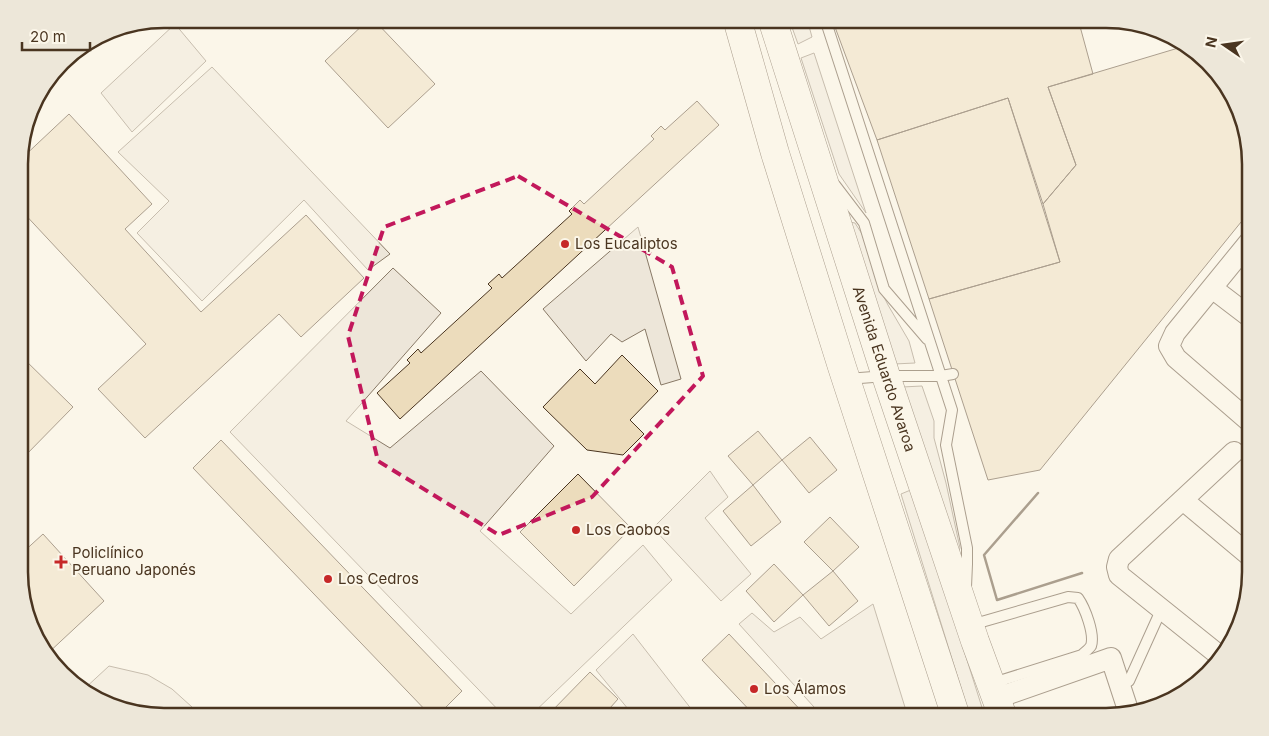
<svg xmlns="http://www.w3.org/2000/svg" width="1269" height="736" font-family="Inter,sans-serif">
	<style>
		.green { fill: #ede6d9; stroke: #887966 }
		.building { fill: #ecdcbc; stroke: #4a3520 }
		.lines { fill: none; stroke-linecap: round; stroke-linejoin: round }
		.lane-casing { stroke: #4a3520; stroke-width: 12 }
		.street-casing { stroke: #4a3520; stroke-width: 22 }
		.secondary-casing { stroke: #4a3520; stroke-width: 29 }
		.lane { stroke: #fbf6e9; stroke-width: 10 }
		.street { stroke: #fbf6e9; stroke-width: 20 }
		.secondary { stroke: #fbf6e9; stroke-width: 28 }
		.wall { stroke: #4a3520; stroke-width: 2.5 }
		.marked { fill: none; stroke: #c2185b; stroke-width: 4; stroke-dasharray: 10 6; stroke-linejoin: round }
		.poi-dot { fill: #c62828; stroke: #fbf6e9; stroke-width: 2 }
		.labels { text-anchor: middle; stroke-width: 4; stroke-linejoin: round; paint-order: stroke }
		.poi-label { font-size: 15px; fill: #4a3520; stroke: #fbf6e9; text-anchor: start }
		.street-label { font-size: 15px; fill: #4a3520; stroke: #fbf6e9 }
		.rim { fill: none; stroke: #4a3520; stroke-width: 2.5 }
	</style>
	<rect width="100%" height="100%" fill="#fbf6e9"/>
	<!-- green -->
	<path class="green" d="M789,19H807L812,37L798,44Z
		M175,24L206,61L132,132L101,93Z
		M814,53L866,213L839,174L801,58Z
		M212,67L390,254L368,270L304,200L202,301L137,233L169,201L118,152Z
		M850,222L855,223L862,234L879,287L888,305L909,341L915,363L894,364Z
		M638,227L681,379L661,385L645,329L622,342L611,334L586,361L543,309Z
		M393,268L441,313L346,421L390,448L481,371L554,446L480,531L571,614L643,545L672,580L529,717H505L230,432Z
		M922,386L934,421V438L946,483L960,548L958,553L902,387Z
		M710,471L728,497L705,518L751,574L721,601L653,528Z
		M913,489L985,717H970L901,494Z
		M873,604L908,717H823L739,624L752,613L774,632L800,617L821,639Z
		M633,634L692,710L684,717H637L633,715L596,670Z
		M109,666L148,675L172,689L192,707L181,717H163L91,698L83,690Z"/>
	<!-- building -->
	<path class="building" d="M369,19H373L435,84L388,128L325,61Z
		M832,19H1078L1093,74L1048,87L1076,165L1043,204L1008,98L877,140Z
		M83,45L53,74L68,55Z
		M1185,46L1218,78L1216,81L1231,91L1250,154V211L1040,470L988,480L929,299L1060,262L1043,204L1076,165L1048,87Z
		M1008,98L1060,262L929,299L877,140Z
		M697,101L719,125L400,419L377,393L410,363L407,360L418,349L421,353L492,288L488,284L499,274L502,278L572,214L569,211L580,200L584,204L654,139L651,136L661,126L665,130Z
		M69,114L152,204L125,229L201,312L306,215L364,278L301,337L279,314L145,438L98,389L146,344L20,209V160Z
		M20,355L73,407L20,461Z
		M622,355L658,391L630,420L644,434L623,455L587,450L543,407L580,369L595,384Z
		M758,431L782,460L753,485L728,456Z
		M810,437L837,470L809,493L782,460Z
		M221,440L462,691L436,717H432L193,468Z
		M578,474L631,528L574,586L520,532Z
		M753,485L781,522L751,546L723,511Z
		M830,517L859,547L833,571L804,542Z
		M43,534L104,601L46,655L43,653L20,591V555Z
		M774,564L803,595L774,622L746,591Z
		M833,571L858,601L829,626L803,595Z
		M729,634L807,717H756L702,660Z
		M590,672L618,699L610,708L620,717H546Z
		M198,708L206,717H189Z"/>
	<g class="lines">
		<!-- lane casing -->
		<g class="lane-casing">
			<path id="lane" d="M825,19L952,410L946,445L967,548V564L966,587
				M835,185L864,223L884,289L927,339
				M847,379L886,376H941L953,374
				M971,625L1068,597L1078,598C1085,608 1095,634 1091,646C1089,649 1085,652 1082,655L993,683
				M1129,681L1162,608"/>
		</g>
		<!-- street casing -->
		<g class="street-casing">
			<path id="street" d="M1250,241L1175,333L1169,346L1176,358L1250,422
				M1212,288L1250,317
				M1183,500L1250,556
				M1220,656L1119,575L1117,567L1119,559L1234,452
				M997,698L1111,658L1129,713"/>
		</g>
		<!-- secondary casing -->
		<g class="secondary-casing">
			<path id="secondary" d="M737,19L775,153L842,367L956,717
				M772,19L886,376L975,641L1003,717"/>
		</g>
		<!-- lane -->
		<use href="#lane" class="lane"/>
		<!-- street -->
		<use href="#street" class="street"/>
		<!-- secondary -->
		<use href="#secondary" class="secondary"/>
		<!-- wall -->
		<path class="wall" d="M1038,493L984,555L997,600L1082,573"/>
	</g>
	<!-- marked area -->
	<path d="M0 0H1269V736H0ZM518,176L672,267L703,376L592,497L499,535L378,461L348,336L384,227Z" fill="#fbf6e9" fill-opacity=".55" fill-rule="evenodd"/>
	<path class="marked" d="M518,176L672,267L703,376L592,497L499,535L378,461L348,336L384,227Z"/>
	<!-- markers -->
	<g class="poi-dot">
		<circle cx="565" cy="244" r="5"/>
		<circle cx="576" cy="530" r="5"/>
		<path d="M58.5 554.5h5v5h5v5h-5v5h-5v-5h-5v-5h5z"/>
		<circle cx="328" cy="579" r="5"/>
		<circle cx="754" cy="689" r="5"/>
	</g>
	<g class="labels">
		<!-- poi labels -->
		<g class="poi-label">
			<text x="575" y="249">Los Eucaliptos</text>
			<text x="586" y="535">Los Caobos</text>
			<text x="72" y="558">Policlínico<tspan x="72" dy="17">Peruano Japonés</tspan></text>
			<text x="338" y="584">Los Cedros</text>
			<text x="764" y="694">Los Álamos</text>
		</g>
		<!-- street labels -->
		<g class="street-label">
			<text transform="translate(884 369) rotate(72)" y="5">Avenida Eduardo Avaroa</text>
		</g>
	</g>
	<!-- crop -->
	<path d="M0 0H1269V736H0ZM164 28H1106A136 136 0 0 1 1242 164V572A136 136 0 0 1 1106 708H164A136 136 0 0 1 28 572V164A136 136 0 0 1 164 28Z" fill="#ede7d9" fill-rule="evenodd"/>
	<path class="rim" d="M164 28H1106A136 136 0 0 1 1242 164V572A136 136 0 0 1 1106 708H164A136 136 0 0 1 28 572V164A136 136 0 0 1 164 28Z"/>
	<!-- north arrow -->
	<g transform="translate(1224 45) rotate(283)" stroke="#fbf6e9" stroke-width="4" paint-order="stroke">
	<path d="M0-4L9 19L0 12L-9 19Z" fill="#4a3520"/>
	<text y="-8" font-size="14" font-weight="bold" text-anchor="middle" fill="#4a3520">N</text>
	</g>
	<!-- scale -->
	<path d="M22 42v8h68v-8" fill="none" stroke="#4a3520" stroke-width="2.5"/>
	<text x="30" y="42" font-size="15" fill="#4a3520" stroke="#fbf6e9" stroke-width="4" paint-order="stroke">20 m</text>
</svg>
